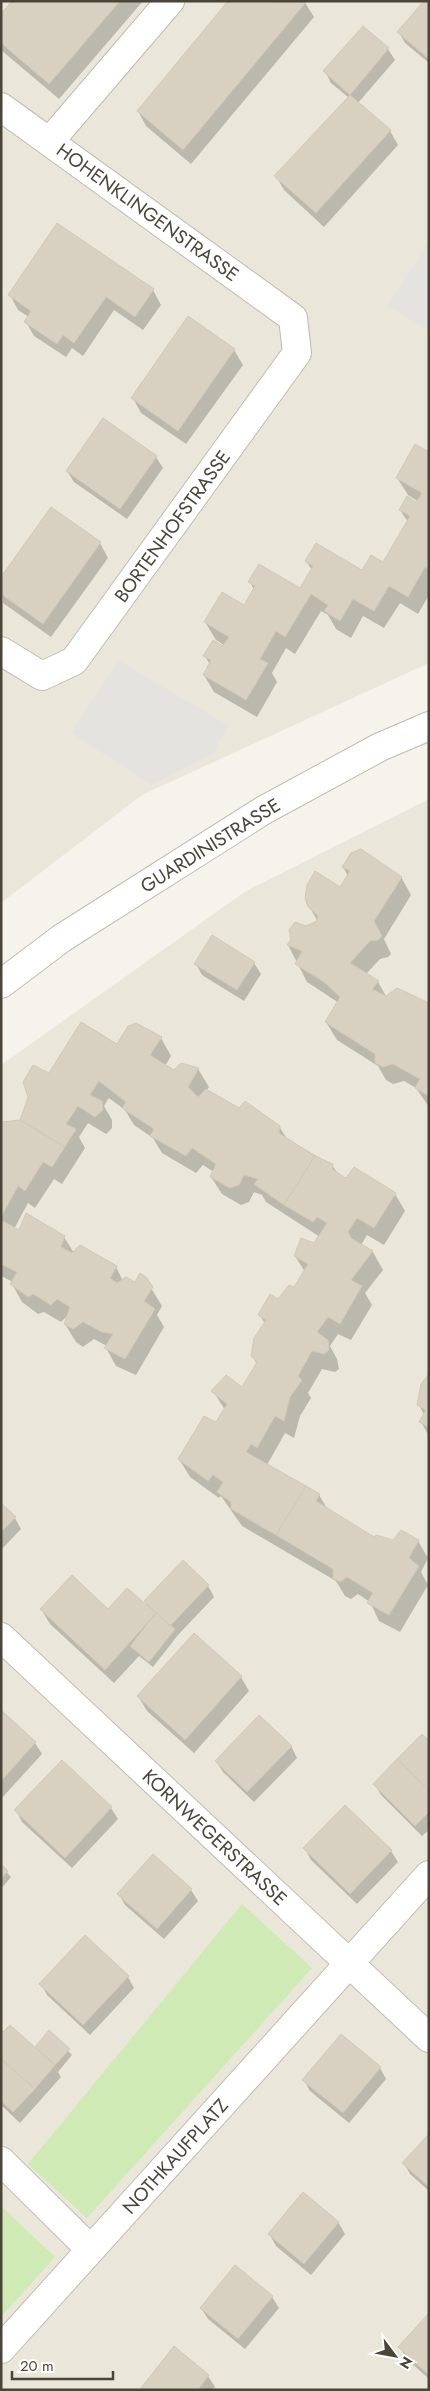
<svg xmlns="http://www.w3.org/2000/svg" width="430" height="2391" font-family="Jost,sans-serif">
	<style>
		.residential { fill: #eae6da }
		.green { fill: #cfeab5 }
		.parking { fill: #e5e3e0 }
		.shadow { fill: #0003; fill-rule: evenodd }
		.building { fill: #d8d0c1; stroke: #d3c8b4 }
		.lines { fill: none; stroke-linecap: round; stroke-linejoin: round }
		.street-casing { stroke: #c2bcae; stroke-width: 30 }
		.street { stroke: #fff; stroke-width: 28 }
		.labels { text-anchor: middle; stroke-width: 4; stroke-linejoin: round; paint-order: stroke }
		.street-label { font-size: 19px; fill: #4b4539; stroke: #fff }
	</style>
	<rect width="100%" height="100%" fill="#f6f3ec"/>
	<!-- residential -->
	<path class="residential" d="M1,1H429V663L142,795L1,903Z
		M429,799V2390H1V1065L246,891Z"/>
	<!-- green -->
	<path class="green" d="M242,1904L312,1968L87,2218L28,2164Z
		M1,2206L55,2257L1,2317Z"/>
	<!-- parking -->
	<path class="parking" d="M429,240V331L388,306Z
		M119,661L228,725L214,753L151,785L71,733Z"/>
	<!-- shadow -->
	<path class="shadow" d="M14,1H143L59,99L1,50V16Z
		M230,1H304L314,17L191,164L146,126L138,111Z
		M429,1V63L405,43L399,32Z
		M363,28L388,49L395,60L358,103L390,131L398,145L324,227L284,190L276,176L349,98L331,83L325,71Z
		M153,290L161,305L143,330L114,310L83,356L72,348L66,357L34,336L26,322L29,317L18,310L10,295Z
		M189,318L234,350L243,365L186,444L141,413L133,398Z
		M429,454V595L418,614L400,603L384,628L363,616L351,638L336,629L328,615L321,611L295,654L286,648L272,673L277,682L257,717L214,692L204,675L210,665L205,656L224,645L216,640L205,622L244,607L254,590L250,582L300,590L312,570L306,561L363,572L384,563L408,522L400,510L421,506L422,504L408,495L397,478Z
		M156,457L163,468L127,519L74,482L67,471Z
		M100,543L108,558L51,637L3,603L1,579Z
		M343,867L401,877L411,895L384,939L391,954L388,957L380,959L366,974L378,982L387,998L429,1005V1107L416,1088L404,1081L393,1084L386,1080L378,1066L337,1040L326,1022L339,1003L307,982L288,945L306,927L318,922L309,906L340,889L348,876Z
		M254,963L261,974L244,1001L202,975L196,964Z
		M161,1038L171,1056L165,1066L174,1071L181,1065L198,1069L209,1087L206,1091L240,1110L279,1126L287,1139L332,1165L338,1174L346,1179L395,1194L405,1211L384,1245L367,1235L361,1245L373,1252L383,1270L365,1293L372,1305L351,1340L338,1334L330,1346L337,1359L339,1369L335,1372L322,1369L308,1393L311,1398L300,1416L294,1438L285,1433L267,1465L319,1495L328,1510L375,1538L394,1542L418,1541L428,1558L421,1572L428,1585L400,1632L379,1621L370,1602L358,1594L351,1599L345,1596L336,1581L242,1526L221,1496L219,1498L190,1477L179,1459L216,1424L225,1410L213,1391L242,1389L257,1364L252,1356L265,1324L260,1315L294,1289L305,1272L295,1256L315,1245L320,1237L266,1202L262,1195L254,1192L249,1202L241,1205L222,1194L211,1177L214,1172L203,1165L196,1173L162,1153L153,1138L134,1125L125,1110L109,1098L104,1106L112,1120V1128L106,1134L88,1123L79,1137L85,1148L62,1184L54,1179L35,1208L28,1203L14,1229L19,1232L64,1237L74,1253L116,1267L123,1281L136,1284L145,1278L162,1306L157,1315L164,1327L136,1375L116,1366L106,1348L107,1346L94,1339L83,1347L76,1342L65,1324L68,1315L61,1322L44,1312L38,1314L22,1302L12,1284L13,1282L1,1276V1123L21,1121L50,1074L118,1045Z
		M429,1376V1436L421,1422L424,1415L419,1405Z
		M1,1505L15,1518L21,1529L1,1550Z
		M208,1586L214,1597L178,1635L153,1667L139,1656L114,1683L50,1624L41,1609L149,1608L145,1601ZM153,1609L164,1619L163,1621L152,1611Z
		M241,1677L249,1691L194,1753L147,1711L138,1696Z
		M1,1712L35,1743L42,1754L1,1799Z
		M429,1743V1830L422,1836L381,1795L375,1784Z
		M291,1746L297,1758L254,1802L223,1772L216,1761Z
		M62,1762L111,1808L118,1819L72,1868L22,1822L16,1810Z
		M305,1849L391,1851L398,1862L357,1904L311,1860Z
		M1,1866L11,1877L1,1889Z
		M191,1890L198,1901L164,1939L125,1905L119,1894Z
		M128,1977L134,1988L90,2035L47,1995L41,1984Z
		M1,2032L35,2049L49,2032L72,2055L58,2072L61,2077L20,2123L1,2105Z
		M380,2068L386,2079L349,2123L310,2091L304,2080Z
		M429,2136V2191L410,2174L404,2163Z
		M338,2222L345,2234L311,2275L276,2246L270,2235Z
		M235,2266L272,2297L279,2308L245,2349L208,2319L201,2308Z
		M429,2315V2379L406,2358L400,2347Z
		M174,2348L208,2376L215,2387L213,2390H143Z"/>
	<!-- building -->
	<path class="building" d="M12,1H120L49,84L1,43V14Z
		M228,1L306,2L183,150L137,111Z
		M424,1H429V59L397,32Z
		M363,26L389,48L350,95L323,71Z
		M350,95L391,130L316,213L274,176Z
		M57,223L154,289L135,317L106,297L74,343L63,335L57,344L24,322L31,311L8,295Z
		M188,316L235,349L178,431L131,398Z
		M103,418L157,456L120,509L66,471Z
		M415,444L429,452V569L425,567L408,597L389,586L374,611L353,599L340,621L324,611L328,605L311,594L285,637L276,631L260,659L268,663L246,700L203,675L211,660L203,656L213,640L223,646L229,637L204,622L222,592L244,605L255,586L248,582L259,564L300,588L313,566L305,561L316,543L362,570L371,555L383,562L410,516L399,510L407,496L416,502L422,493L396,478Z
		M51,507L101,542L43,624L1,594V577Z
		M361,849L402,877L374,921L382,936L378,940L370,941L350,963L379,981L372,989L386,996L397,988L429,1003V1096L415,1088L420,1079L393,1064L383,1067L375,1063V1054L325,1022L340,997L324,982L295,964L302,951L287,945L291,939L289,930L295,922L306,926L317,921L318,916L308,907L305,898L307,885L315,871L340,887L350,871L342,867L351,853Z
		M212,935L255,962L237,990L194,964Z
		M81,1022L117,1044L128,1026L136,1023L162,1037L150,1055L174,1070L181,1063L199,1068L188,1087L198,1097L206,1089L239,1108L245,1101L280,1126L279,1133L315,1156L284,1205L254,1184L258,1179L244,1175L239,1185L230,1188L210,1177L216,1164L192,1148L186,1156L150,1136L154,1129L122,1108L126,1102L99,1081L90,1095L102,1101L103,1110L95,1117L78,1106L66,1124L76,1129L65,1147L20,1120L28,1097L23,1082L33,1065L49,1073Z
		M20,1120L65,1147L52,1167L43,1162L25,1191L18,1186L1,1217V1122Z
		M315,1156L333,1164L332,1169L346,1178L354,1167L396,1193L374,1228L357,1218L348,1232L351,1238L373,1251L351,1280L362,1286L340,1324L328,1317L317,1332L328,1340L329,1350L324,1354L312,1351L298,1376L302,1380L290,1397L284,1421L275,1416L257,1448L251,1444L246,1452L306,1486L276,1535L231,1509V1502L217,1492L223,1482L213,1475L208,1481L178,1459L204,1416L216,1422L227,1404L211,1391L226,1375L242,1387L257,1362L251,1356L254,1338L266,1320L258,1315L270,1294L278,1299L289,1285L294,1287L308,1264L294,1256L301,1238L314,1243L327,1223L317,1217L313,1222L284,1205Z
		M26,1213L65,1236L61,1247L72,1253L80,1245L117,1266L110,1278L117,1283L126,1277L135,1282L140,1273L146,1277L153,1287L144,1301L155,1309L125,1359L104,1348L113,1334L102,1332L83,1322L73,1329L64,1324L70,1307L57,1299L51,1305L33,1294L28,1297L10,1284L17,1272L1,1264V1220L19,1230Z
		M429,1374V1427L419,1422L426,1410L417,1405L421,1384Z
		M306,1486L320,1494L316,1501L374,1537L376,1535L393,1540L401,1530L419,1540L409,1558L419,1566L389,1615L367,1603L373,1593L347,1577L340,1582L333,1578V1569L276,1535Z
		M1,1503L16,1517L1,1532Z
		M183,1560L209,1585L170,1626L144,1601Z
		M72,1575L108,1609L127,1588L156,1613L105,1670L40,1609Z
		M156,1613L175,1629L149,1662L130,1646Z
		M194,1633L242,1676L185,1740L137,1696Z
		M1,1710L36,1742L1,1781Z
		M259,1715L292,1746L247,1792L215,1761Z
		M422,1734L429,1741V1790L397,1759Z
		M397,1759L429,1790V1812L415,1826L373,1784Z
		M62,1760L112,1807L65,1858L14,1810Z
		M345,1805L392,1850L350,1894L303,1848Z
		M153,1854L192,1889L157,1929L117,1894Z
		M1,1864L8,1871L1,1879Z
		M85,1935L129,1976L83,2025L39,1984Z
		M10,2025L55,2065L35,2089L1,2059V2030L3,2032Z
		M49,2030L70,2049L55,2065L35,2047Z
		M341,2034L381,2067L343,2113L302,2080Z
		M1,2059L35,2089L13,2112L1,2101Z
		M429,2134V2187L402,2163Z
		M303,2192L339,2222L304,2264L268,2234Z
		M235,2265L273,2296L238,2339L200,2308Z
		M429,2313V2375L398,2347Z
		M174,2346L209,2375L198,2390H143L141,2388Z"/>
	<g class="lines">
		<!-- street casing -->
		<g class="street-casing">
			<path id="street" d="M1,107L293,318L297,353L74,661L42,676L1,651
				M50,141L170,1
				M1,984L62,938L264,810L380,747L429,726
				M1,1637L429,2038
				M1,2161L90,2249
				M1,2349L429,1875"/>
		</g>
		<!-- street -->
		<use href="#street" class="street"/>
	</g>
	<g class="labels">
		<!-- street labels -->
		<g class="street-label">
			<text transform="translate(148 212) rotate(36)" y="7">HOHENKLINGENSTRASSE</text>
			<text transform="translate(172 526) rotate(-54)" y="7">BORTENHOFSTRASSE</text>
			<text transform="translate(210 845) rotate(-32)" y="7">GUARDINISTRASSE</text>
			<text transform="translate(215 1837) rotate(43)" y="7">KORNWEGERSTRASSE</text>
			<text transform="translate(175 2156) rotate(-48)" y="7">NOTHKAUFPLATZ</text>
		</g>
	</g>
	<!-- border -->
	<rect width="430" height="2391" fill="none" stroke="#4b4539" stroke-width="5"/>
	<!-- north arrow -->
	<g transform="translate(395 2356) rotate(122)" stroke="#ffffff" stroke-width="4" paint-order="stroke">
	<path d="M0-4L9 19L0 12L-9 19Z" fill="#4b4539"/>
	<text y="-8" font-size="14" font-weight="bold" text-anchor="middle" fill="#4b4539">N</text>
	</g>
	<!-- scale -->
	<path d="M12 2371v8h101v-8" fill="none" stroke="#4b4539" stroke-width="2.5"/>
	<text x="20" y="2371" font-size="15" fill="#4b4539" stroke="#ffffff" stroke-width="4" paint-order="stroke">20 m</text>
</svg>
